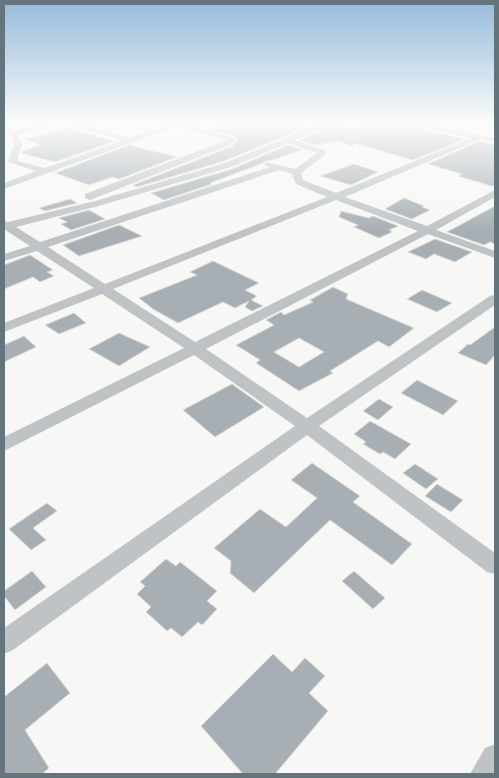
<svg xmlns="http://www.w3.org/2000/svg" width="499" height="778" font-family="Roboto,sans-serif">
	<style>
		.building { fill: #a7afb4; stroke: #d9d9d7; fill-rule: evenodd }
		.lines { fill: none; stroke-linecap: round; stroke-linejoin: round }
		.minor { fill: #bfc3c6; fill-rule: evenodd }
	</style>
	<rect width="100%" height="100%" fill="#f7f7f5"/>
	<!-- building -->
	<path class="building" d="M230,123H286L307,127L224,161L137,187L133,185L233,146L237,140V137L211,130Z
		M375,123H394L466,139L413,160L354,143L353,146L338,141L315,145L299,140L326,129L329,125L359,130Z
		M68,128L115,141L55,162L21,153L22,151L42,145L25,139Z
		M480,141L495,145V187L458,176L462,174L428,164Z
		M129,145L177,157L119,179L113,177L89,185L55,173Z
		M288,145L302,150L269,161H264L263,163L210,183L212,184L164,200L151,193L232,169Z
		M354,164L378,172L351,185L320,176Z
		M404,198L424,206L422,207L430,210L412,219L385,209Z
		M70,199L77,203L45,211L39,208Z
		M495,206V244L490,242L484,245L447,232Z
		M89,210L105,219L71,230L61,224L67,222L59,218Z
		M341,211L369,218L373,216L398,226L389,230L392,232L379,238L354,227L358,225L339,217Z
		M119,225L142,236L79,256L63,245Z
		M435,239L472,252L455,262L434,254L426,259L408,252Z
		M30,255L53,270L47,272L54,276L40,282L33,277L4,289V265Z
		M213,261L259,283L245,290L257,296L251,300L263,306L252,311L245,307L249,301L235,308L223,302L178,323L153,309L139,298L197,275L190,272Z
		M333,287L348,294L346,299L414,328L389,347L378,341L330,371L333,373L299,391L256,363L260,360L236,345L274,325L266,320L281,312L284,315L313,302L310,300ZM299,338L324,352L299,367L274,352Z
		M422,290L452,303L437,312L407,299Z
		M74,313L86,323L59,334L45,325Z
		M495,327V355L486,365L458,353L468,344L470,345Z
		M119,333L150,347L119,366L89,349Z
		M24,336L36,347L4,362V345Z
		M417,380L458,401L443,415L401,393Z
		M232,384L264,407L215,437L183,410Z
		M379,399L393,407L378,420L363,411Z
		M370,421L411,444L395,459L383,452L380,454L363,444L366,442L354,434Z
		M312,463L360,496L353,502L412,544L392,565L330,520L254,593L230,573L231,561L214,548L260,509L286,527L317,498L291,480Z
		M415,464L438,479L426,489L403,473Z
		M437,484L463,500L451,512L425,496Z
		M47,503L57,511L33,528L46,540L31,550L9,529Z
		M166,559L176,566L180,562L217,591L207,601L217,609L202,625L198,622L182,637L171,628L167,631L146,612L151,607L137,594L145,586L140,582Z
		M32,571L46,587L15,610L4,596V591Z
		M354,571L385,598L373,609L342,581Z
		M273,654L292,672L305,658L325,676L309,693L328,711L275,774H243L201,726Z
		M47,663L70,693L25,730L49,768L42,774H4V697Z"/>
	<g class="lines">
		<!-- minor -->
		<path class="minor" d="M49,123H61L18,135L22,144L17,161L45,168L122,141L66,123H77L129,138L172,123H183L236,139L232,144L90,200L85,198V194L227,140L177,126L4,189V183L36,171L8,162L14,144L11,135L4,129V124L15,131Z
			M322,123L326,125L325,127L294,140L324,150L326,154L301,173L303,180L336,193L472,138L405,123H420L495,138V142L481,139L345,197L427,226L495,190V197L436,230L495,251V258L428,234L206,349L307,418L490,296L495,295V305L319,426L495,553V574L487,572L307,435L13,650L4,654V628L295,426L194,355L4,451V437L184,348L102,294L4,332V323L94,288L37,251L4,261V254L30,246L4,229V221L8,222L95,201L225,163ZM288,143L317,153L295,169L265,162V166L270,167L40,242L16,227L102,205L231,167ZM279,170L292,174L296,184L327,197L105,284L48,247ZM336,200L418,231L195,342L113,289Z
			M495,744V774H470L485,748Z"/>
	</g>
	<!-- sky -->
	<linearGradient id="sky" x2="0" y2="1"><stop stop-color="#95badb"/><stop offset="0.53" stop-color="#fbfbfa"/><stop offset="1" stop-color="#fbfbfa" stop-opacity="0"/></linearGradient>
	<rect width="499" height="232" fill="url(#sky)"/>
	<!-- border -->
	<rect width="499" height="778" fill="none" stroke="#65757e" stroke-width="10"/>
</svg>
